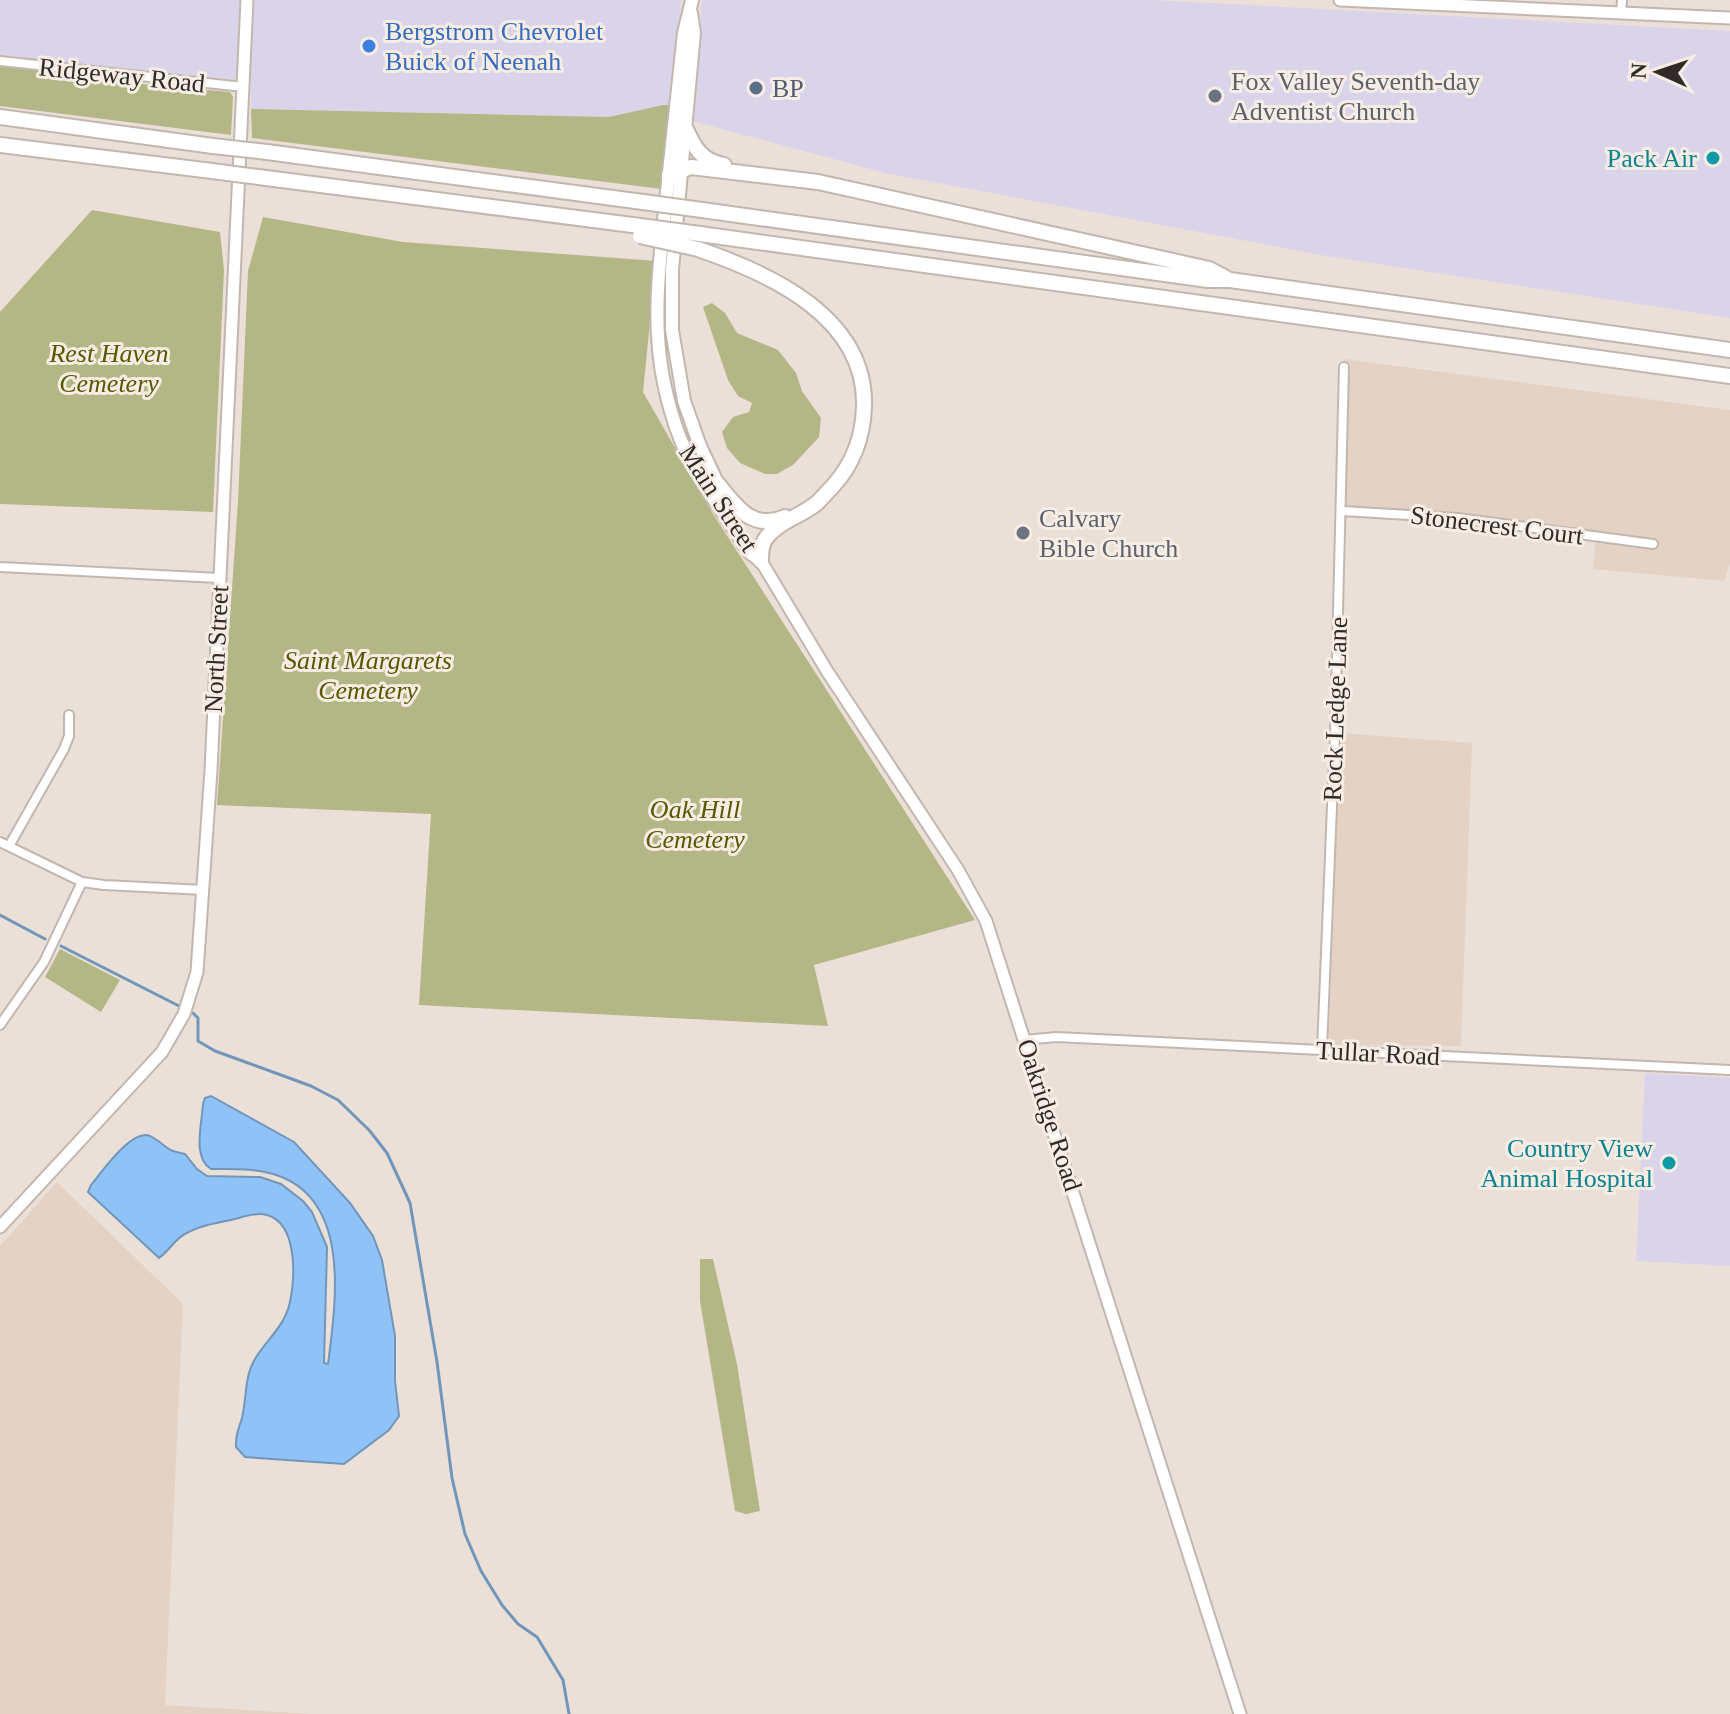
<svg xmlns="http://www.w3.org/2000/svg" width="1730" height="1714" font-family="Georgia,serif">
	<style>
		.commercial { fill: #dad4ea }
		.built { fill: #e4d2c4 }
		.green { fill: #b3b685 }
		.water { fill: #8fc3f8; stroke: #7295ba; stroke-width: 2 }
		.lines { fill: none; stroke-linecap: round; stroke-linejoin: round }
		.stream { stroke: #7295ba; stroke-width: 3 }
		.street-casing { stroke: #c2b7af; stroke-width: 12 }
		.secondary-casing { stroke: #c2b7af; stroke-width: 15 }
		.primary-casing { stroke: #c2b7af; stroke-width: 16 }
		.highway-casing { stroke: #c2b7af; stroke-width: 18 }
		.street { stroke: #fff; stroke-width: 8 }
		.secondary { stroke: #fff; stroke-width: 11 }
		.primary { stroke: #fff; stroke-width: 12 }
		.highway { stroke: #fff; stroke-width: 14 }
		.highway-bridge-casing { stroke: #c2b7af; stroke-width: 18; stroke-linecap: butt }
		.highway-bridge { stroke: #fff; stroke-width: 14 }
		.shop-dot { fill: #3f7fe0; stroke: #f8ede4; stroke-width: 3 }
		.service-dot { fill: #5c6f8a; stroke: #f8ede4; stroke-width: 3 }
		.worship-dot { fill: #6b7280; stroke: #f8ede4; stroke-width: 3 }
		.culture-dot { fill: #0f9aa8; stroke: #f8ede4; stroke-width: 3 }
		.labels { text-anchor: middle; stroke-width: 6; stroke-linejoin: round; paint-order: stroke }
		.shop-label { font-size: 26px; fill: #366cbe; stroke: #f8ede4; text-anchor: start }
		.street-label { font-size: 26px; fill: #302b28; stroke: #f8ede4 }
		.worship-label { font-size: 26px; fill: #5b616d; stroke: #f8ede4; text-anchor: start }
		.service-label { font-size: 26px; fill: #4e5e75; stroke: #f8ede4; text-anchor: start }
		.culture-label { font-size: 26px; fill: #0d838f; stroke: #f8ede4; text-anchor: end }
		.park-label { font-size: 26px; font-style: italic; fill: #575900; stroke: #f8ede4 }
	</style>
	<rect width="100%" height="100%" fill="#ebe0d7"/>
	<!-- commercial -->
	<path class="commercial" d="M0,0H681L671,105L609,117L251,109V81L0,56Z
		M702,0H1154L1730,31V318L1326,256L885,173L692,121Z
		M1645,1073L1730,1078V1266L1636,1261Z"/>
	<!-- built -->
	<path class="built" d="M1344,359L1730,410V563L1724,581L1593,569L1596,537L1511,526L1342,511Z
		M1340,733L1472,743L1461,1046L1331,1045L1329,1033Z
		M57,1182L183,1304L165,1705L312,1714H0V1246Z"/>
	<!-- green -->
	<path class="green" d="M0,63L109,81L230,92L233,97L231,135L0,106Z
		M663,105H671L662,189L252,138L251,109L609,117Z
		M92,210L220,232L224,270L213,512L0,504V312Z
		M263,217L403,242L656,261L643,392L713,514L975,920L814,965L828,1026L419,1005L431,814L217,805L238,502L248,271Z
		M712,303L725,313L737,333L778,350L796,373L802,391L821,418L819,437L793,465L777,474H765L740,463L727,448L722,432L733,417L749,412L752,403L738,396L728,380L703,307Z
		M60,949L120,980L101,1012L45,977Z
		M700,1259H713L737,1364L760,1511L746,1514L735,1511L700,1301Z"/>
	<!-- water -->
	<path class="water" d="M211,1096L294,1142L350,1203L373,1236L382,1260L395,1336V1381L399,1416L389,1430L344,1464L245,1457L236,1447C235,1435 239,1428 242,1418C247,1398 244,1377 255,1359C267,1339 285,1326 290,1302C295,1277 298,1224 267,1215C256,1212 243,1217 231,1220C216,1223 199,1226 185,1234C175,1239 170,1250 159,1258L88,1192L91,1185C102,1172 134,1125 152,1137C170,1147 161,1149 185,1154L197,1169L207,1176L260,1177L281,1184L303,1201L312,1212L327,1247L324,1363L328,1364C336,1302 352,1197 273,1174C253,1168 232,1169 211,1169C192,1158 202,1124 203,1104L205,1098Z"/>
	<g class="lines">
		<!-- stream -->
		<path class="stream" d="M0,915L45,939
			M61,946L181,1007
			M193,1013L198,1018V1041L215,1051L311,1086L338,1100L369,1130L387,1153L410,1203L437,1362L452,1478L465,1534L481,1571L502,1605L518,1624L537,1637L563,1680L569,1714"/>
		<!-- street casing -->
		<g class="street-casing">
			<path id="street" d="M1621,14L1622,0
				M0,61L244,87
				M1342,511L1458,518L1653,544
				M0,567L219,578
				M0,842L82,882L104,885L204,890
				M9,846L64,749L69,736V715
				M0,1025L44,962L82,882
				M1025,1040L1056,1037L1730,1070
				M1322,1050L1335,733L1344,367"/>
		</g>
		<!-- secondary casing -->
		<g class="secondary-casing">
			<path id="secondary" d="M1340,0L1730,18
				M761,561L827,671L958,870L986,921L1240,1714
				M0,1227L162,1052L184,1014L197,972L211,770L247,0"/>
		</g>
		<!-- primary casing -->
		<g class="primary-casing">
			<path id="primary" d="M692,0L684,33C678,86 673,138 667,191C658,282 646,350 680,438C696,479 727,517 750,553L761,561
				M691,13L694,33L672,270V330L684,401L700,446L722,493"/>
		</g>
		<!-- highway casing -->
		<g class="highway-casing">
			<path id="highway" d="M0,117L213,146
				M686,129C695,149 702,161 724,165
				M0,145L212,171
				M267,152L643,202
				M669,175L691,167L818,182L1209,269L1226,278
				M266,178L640,226
				M702,210L1208,280H1230L1730,350
				M700,234L1730,376
				M698,249C769,273 867,317 864,407C863,436 853,464 833,486C828,491 822,498 817,503C801,516 778,522 766,538C761,545 761,553 761,561
				M718,484C737,508 753,531 785,517"/>
		</g>
		<!-- street -->
		<use href="#street" class="street"/>
		<!-- secondary -->
		<use href="#secondary" class="secondary"/>
		<!-- primary -->
		<use href="#primary" class="primary"/>
		<!-- highway -->
		<use href="#highway" class="highway"/>
		<!-- highway-bridge casing -->
		<g class="highway-bridge-casing">
			<path id="highway-bridge" d="M213,146L267,152
				M212,171L266,178
				M643,202L702,210
				M640,226L700,234
				M640,236L698,249"/>
		</g>
		<!-- highway-bridge -->
		<use href="#highway-bridge" class="highway-bridge"/>
	</g>
	<!-- markers -->
	<circle class="shop-dot" cx="369" cy="46" r="8"/>
	<circle class="service-dot" cx="756" cy="88" r="8"/>
	<g class="worship-dot">
		<circle cx="1215" cy="96" r="8"/>
		<circle cx="1023" cy="533" r="8"/>
	</g>
	<g class="culture-dot">
		<circle cx="1713" cy="158" r="8"/>
		<circle cx="1669" cy="1163" r="8"/>
	</g>
	<g class="labels">
		<!-- shop labels -->
		<g class="shop-label">
			<text x="385" y="40">Bergstrom Chevrolet<tspan x="385" dy="30">Buick of Neenah</tspan></text>
		</g>
		<!-- street labels -->
		<g class="street-label">
			<text transform="translate(122 75) rotate(6)" y="9">Ridgeway Road</text>
			<text transform="translate(719 498) rotate(57)" y="9">Main Street</text>
			<text transform="translate(1497 525) rotate(7)" y="9">Stonecrest Court</text>
			<text transform="translate(216 649) rotate(-87)" y="9">North Street</text>
			<text transform="translate(1335 709) rotate(-88)" y="9">Rock Ledge Lane</text>
			<text transform="translate(1378 1053) rotate(3)" y="9">Tullar Road</text>
			<text transform="translate(1050 1115) rotate(72)" y="9">Oakridge Road</text>
		</g>
		<!-- worship labels -->
		<g class="worship-label">
			<text x="1231" y="90">Fox Valley Seventh-day<tspan x="1231" dy="30">Adventist Church</tspan></text>
			<text x="1039" y="527">Calvary<tspan x="1039" dy="30">Bible Church</tspan></text>
		</g>
		<!-- service labels -->
		<g class="service-label">
			<text x="772" y="97">BP</text>
		</g>
		<!-- culture labels -->
		<g class="culture-label">
			<text x="1697" y="167">Pack Air</text>
			<text x="1653" y="1157">Country View<tspan x="1653" dy="30">Animal Hospital</tspan></text>
		</g>
		<!-- park labels -->
		<g class="park-label">
			<text x="109" y="362">Rest Haven<tspan x="109" dy="30">Cemetery</tspan></text>
			<text x="368" y="669">Saint Margarets<tspan x="368" dy="30">Cemetery</tspan></text>
			<text x="695" y="818">Oak Hill<tspan x="695" dy="30">Cemetery</tspan></text>
		</g>
	</g>
	<!-- north arrow -->
	<g transform="translate(1658 72) rotate(273)" stroke="#f8ede4" stroke-width="6" paint-order="stroke">
	<path d="M0-6L14 30L0 20L-14 30Z" fill="#302b28"/>
	<text y="-12" font-size="22" font-weight="bold" text-anchor="middle" fill="#302b28">N</text>
	</g>
</svg>
